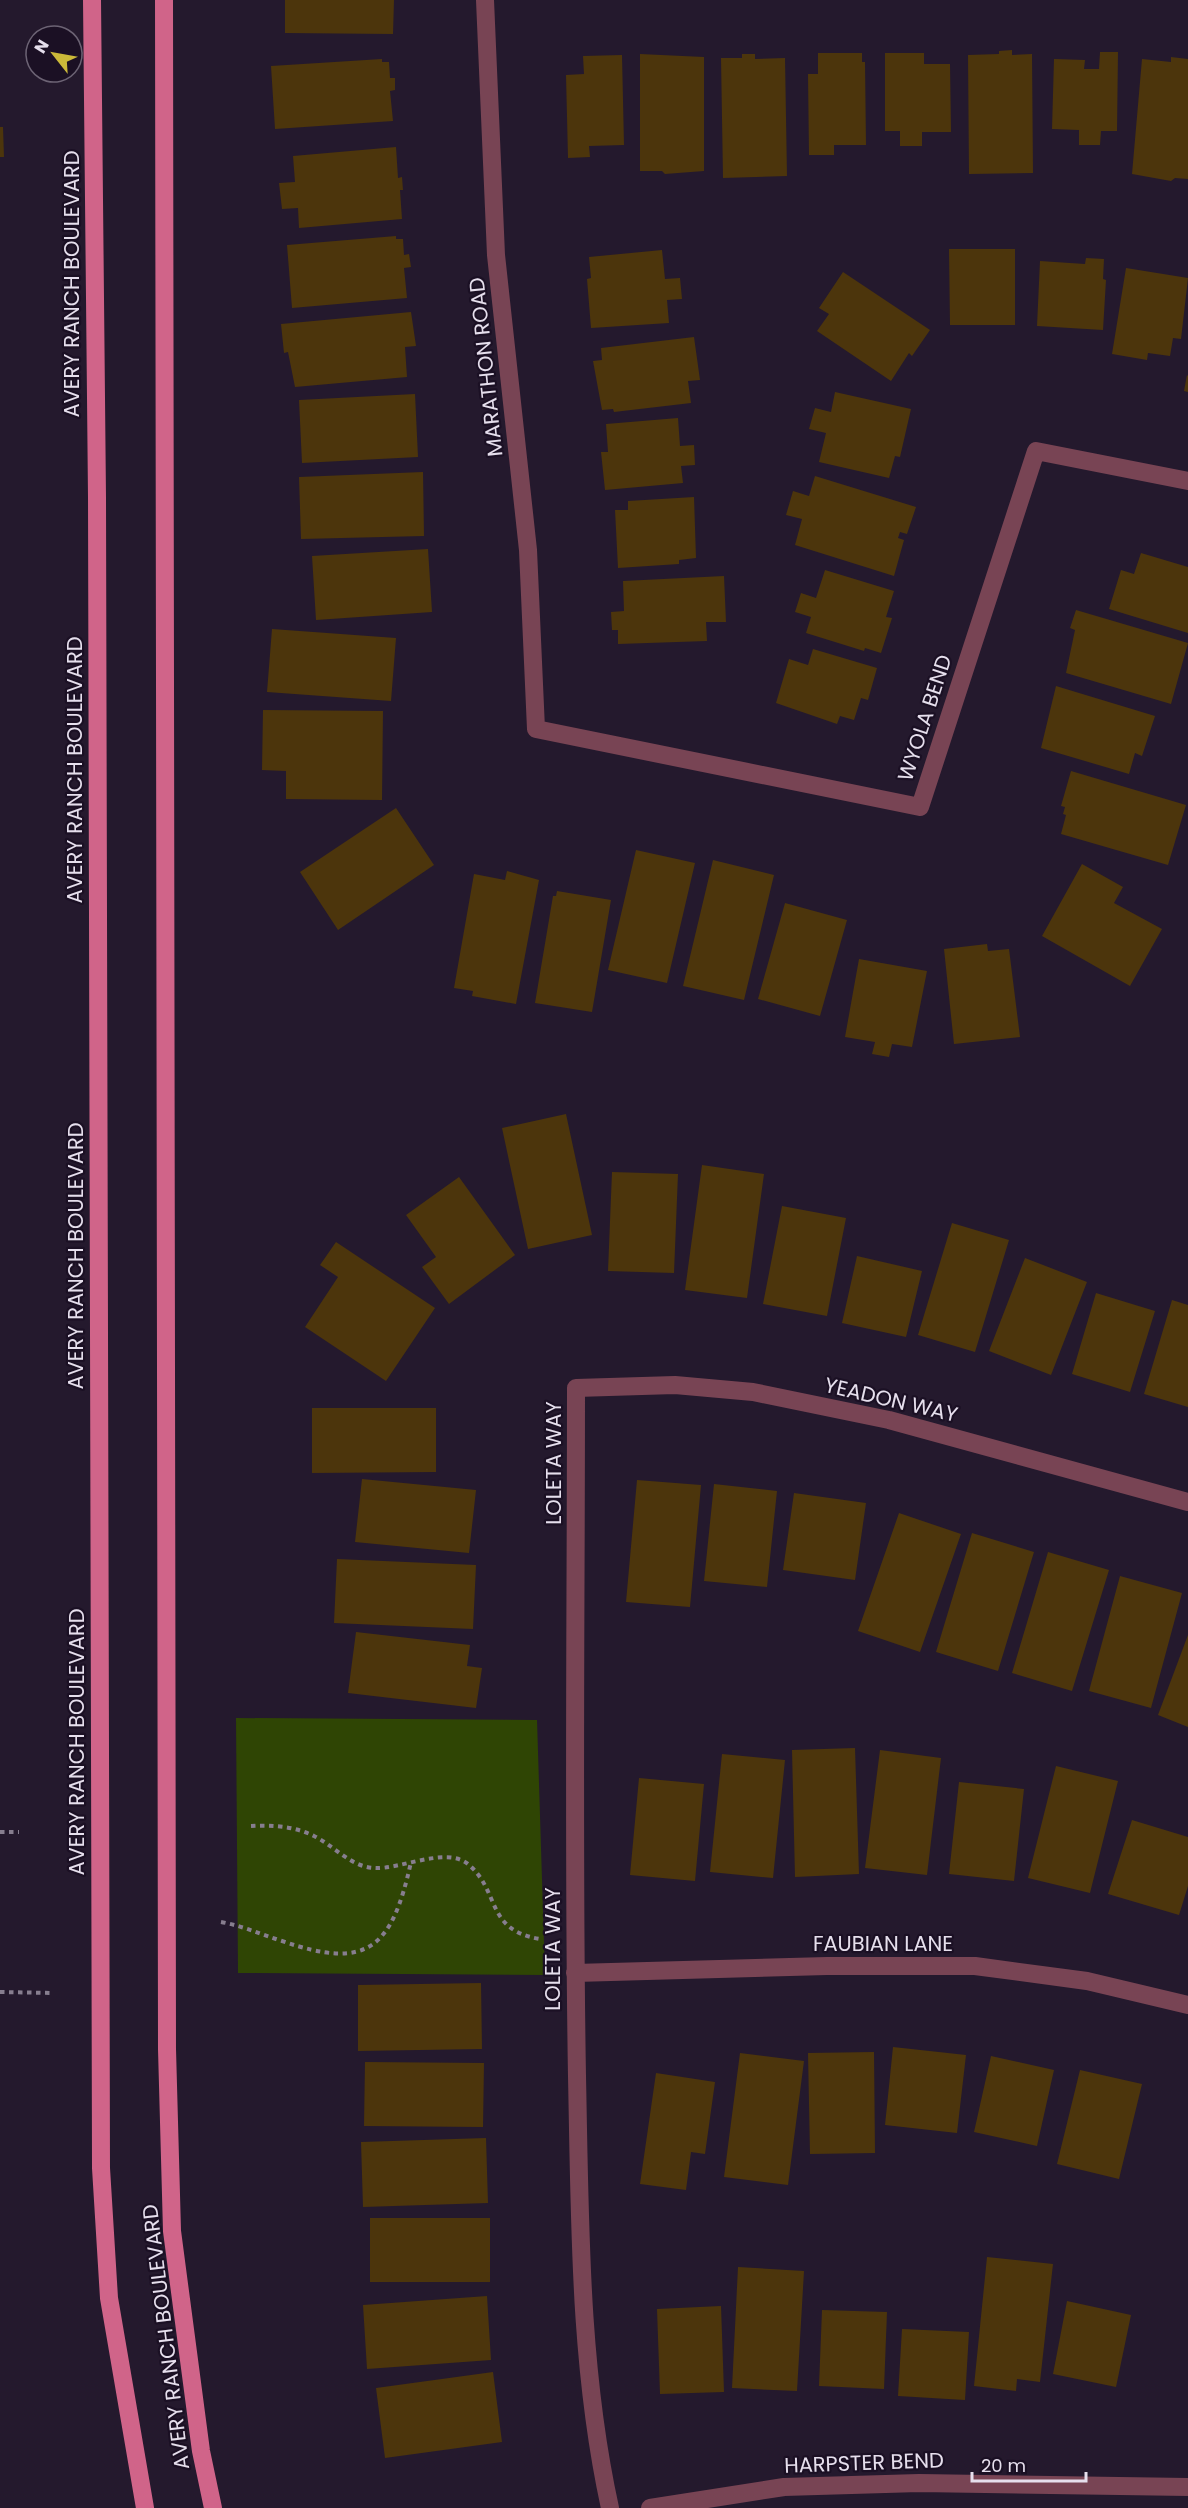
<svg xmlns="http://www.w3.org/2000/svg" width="1188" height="2508" font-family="Poppins,sans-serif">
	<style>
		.green { fill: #2f4504 }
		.building { fill: #4c350c }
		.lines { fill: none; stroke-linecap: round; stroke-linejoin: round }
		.path { stroke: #877e8f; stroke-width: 4; stroke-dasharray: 4.5 4.5; stroke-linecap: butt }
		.minor { stroke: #784454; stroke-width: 18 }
		.major { stroke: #d06489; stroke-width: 18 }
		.labels { text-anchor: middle; stroke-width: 4.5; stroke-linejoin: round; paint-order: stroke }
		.street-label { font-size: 21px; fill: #e6dfed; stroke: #1b1024 }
	</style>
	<rect width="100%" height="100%" fill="#24192d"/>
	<!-- green -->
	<path class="green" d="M236,1718L537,1720L545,1975L238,1973Z"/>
	<!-- building -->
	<path class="building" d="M285,0H394L393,34L285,33Z
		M1012,50V55L1032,54L1033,173L969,174L968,55L999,54V51Z
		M1100,52H1118L1117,131H1101L1100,145H1079V130L1052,129L1054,59L1085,60L1084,69H1099Z
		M818,53H862V62H865L866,145H834V155H809L808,74H818Z
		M885,53H924V64H950L951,132H922V146H900V131H885Z
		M640,54L704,57V171L665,174L662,171H640Z
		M742,54H755V59L785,58L787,176L723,178L721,58H742Z
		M622,55L624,145L589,146L590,157L568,158L566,75L584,74L583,56Z
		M1171,57L1188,59V179L1175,178L1171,181L1132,174L1142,59L1171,62Z
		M382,59V62H389L390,78H395V90L390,91L393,121L275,129L271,66Z
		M0,127H3L4,157H0Z
		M396,147L398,178L402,177L403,190H400L402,219L299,228L298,208L282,209L279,183L295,182L293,156Z
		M396,236V239H403L404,255L409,254L411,267L404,268L407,298L292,308L287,245Z
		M949,249H1015V325H950Z
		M662,250L665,279L680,278L682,299L667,300L669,323L591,328L587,279L591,278L589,257Z
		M1086,258L1104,259L1103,279L1106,280L1103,330L1037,326L1040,261L1085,264Z
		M1126,268L1188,278L1181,339L1173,338L1170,356L1148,353L1147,360L1112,354Z
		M843,272L930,330L912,356L909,353L891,381L817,331L829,314L819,308Z
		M411,312L416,346L405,347L407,377L295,387L288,352L284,353L281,324Z
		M694,337L700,380L688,381L691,403L614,412L613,409L602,410L593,361L602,360L601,348Z
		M1187,375L1188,376V392L1184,391Z
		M835,392L911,409L900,457L895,456L889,478L819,462L826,433L809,429L815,408L831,412Z
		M415,394L418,457L302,463L299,400Z
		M678,418L680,446L694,445L695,465L681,466L683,483L605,490L601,452H608L606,424Z
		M423,472L424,536L301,539L299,477Z
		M815,476L916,507L907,534L900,532L898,538L904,540L894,576L795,545L802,519L786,515L793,491L809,496Z
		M694,497L696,558L679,560V564L618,568L615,510H628V501Z
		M428,549L432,612L316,620L312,556Z
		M1141,553L1188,567V633L1109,609L1121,570L1134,574Z
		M825,570L894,591L886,617L892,618L881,653L865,648L864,651L806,633L811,617L795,612L801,593L816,598Z
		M724,576L726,622H706L707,641L618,644V630H612L611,612L624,611L623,581Z
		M1076,610L1188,643L1171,704L1066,673L1075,630L1070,628Z
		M272,629L396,638L391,701L267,692Z
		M813,649L877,668L868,700L861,698L854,720L840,716L837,724L776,703L789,659L808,665Z
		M1056,686L1155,716L1142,756L1135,753L1129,774L1041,748Z
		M263,710L383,711L382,800L286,799V771L262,770Z
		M1071,771L1186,805L1168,865L1061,834L1066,815L1063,814L1065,807L1061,806Z
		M396,808L434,865L338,930L300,872Z
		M636,850L695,863L667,983L608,970Z
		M713,860L774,875L744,1000L683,986Z
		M1082,864L1123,887L1114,903L1162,929L1130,986L1042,936Z
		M507,871L539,880L516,1004L472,996L473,991L454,988L474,874L505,880Z
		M557,891L611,900L592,1012L535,1003L553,896H556Z
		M785,903L847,920L820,1016L758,999Z
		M987,944L988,951L1009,949L1020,1037L954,1044L944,949Z
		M859,959L927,971L912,1047L892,1044L889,1057L872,1054L875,1042L845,1037Z
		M566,1114L592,1235L528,1249L502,1128Z
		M702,1165L764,1174L747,1298L685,1290Z
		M612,1172L678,1174L674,1273L608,1271Z
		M459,1177L515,1255L449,1304L422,1267L436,1257L406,1215Z
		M782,1206L846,1218L827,1316L763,1304Z
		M952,1223L1009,1240L975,1352L918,1335Z
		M336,1242L435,1308L386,1381L305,1327L338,1277L320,1265Z
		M857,1256L922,1271L906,1337L842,1323Z
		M1025,1258L1087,1282L1051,1375L989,1351Z
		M1096,1293L1155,1311L1130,1392L1072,1374Z
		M1172,1300L1188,1305V1407L1144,1394Z
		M312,1408H436V1472L312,1473Z
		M362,1479L476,1490L469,1553L355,1542Z
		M637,1480L701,1485L690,1607L626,1602Z
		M714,1484L777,1491L767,1587L704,1581Z
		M794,1493L866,1503L855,1580L783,1570Z
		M899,1513L961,1534L920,1652L858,1631Z
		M972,1533L1034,1552L998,1671L936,1652Z
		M1048,1552L1109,1570L1072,1691L1012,1673Z
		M337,1559L476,1565L473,1629L334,1623Z
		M1120,1576L1182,1593L1151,1708L1089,1691Z
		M356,1632L470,1645L467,1666L482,1668L476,1708L348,1693Z
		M1188,1635V1727L1158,1715Z
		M855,1748L859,1874L795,1877L792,1750Z
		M880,1750L941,1758L927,1875L865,1868Z
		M722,1754L785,1760L773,1878L710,1872Z
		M1056,1766L1118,1781L1090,1893L1028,1878Z
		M639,1778L704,1784L695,1881L630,1875Z
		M959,1782L1024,1789L1014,1881L949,1874Z
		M1132,1820L1188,1837V1886L1179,1915L1108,1894Z
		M481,1983L482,2049L358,2051V1985Z
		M893,2047L966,2055L957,2133L885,2125Z
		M874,2052L875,2153L810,2154L808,2053Z
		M740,2053L804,2061L788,2185L724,2177Z
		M991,2056L1054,2070L1037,2146L974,2132Z
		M365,2062L484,2063L483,2127L364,2126Z
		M1080,2070L1142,2084L1119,2179L1057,2164Z
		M656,2073L715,2082L705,2154L691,2152L686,2190L640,2184Z
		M486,2138L488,2203L363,2207L361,2142Z
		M370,2218H490V2282H370Z
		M987,2257L1053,2264L1040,2382L1017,2379L1016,2391L974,2386Z
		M738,2267L804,2271L797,2391L732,2388Z
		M487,2296L491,2360L367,2369L363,2305Z
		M1067,2301L1131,2315L1116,2387L1053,2374Z
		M721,2306L724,2392L660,2394L657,2309Z
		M822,2310L887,2312L884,2389L819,2386Z
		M902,2329L969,2332L965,2400L898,2396Z
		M493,2372L502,2442L385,2458L376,2388Z"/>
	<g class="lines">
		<!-- path -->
		<path class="path" d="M251,1826C272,1825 294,1826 314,1836C333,1845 351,1867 374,1868C399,1870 446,1846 468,1864C501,1892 485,1930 540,1939
			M0,1832H19
			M221,1922C243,1926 260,1934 282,1941C368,1971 392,1948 411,1862
			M0,1992L54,1993"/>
		<!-- minor -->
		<path class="minor" d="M485,0L496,255L528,550L536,729L920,807L1036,451L1188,481
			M575,1973L827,1966H975L1087,1981L1188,2005
			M610,2508C579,2367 580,2220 577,2076C573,1847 576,1617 576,1388L675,1385L753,1392L889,1420L1188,1502
			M650,2508L784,2487L919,2483L1188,2487"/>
		<!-- major -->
		<path class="major" d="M92,0L97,497L101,2168L109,2298L145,2508
			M164,0L167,2049L172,2231L201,2451L213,2508"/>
	</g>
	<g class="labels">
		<!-- street labels -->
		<g class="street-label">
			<text transform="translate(72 284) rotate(-90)" y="7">AVERY RANCH BOULEVARD</text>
			<text transform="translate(486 367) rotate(-96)" y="7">MARATHON ROAD</text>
			<text transform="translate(925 718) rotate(-72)" y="7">WYOLA BEND</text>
			<text transform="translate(75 770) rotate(-90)" y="7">AVERY RANCH BOULEVARD</text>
			<text transform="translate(76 1256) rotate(-90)" y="7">AVERY RANCH BOULEVARD</text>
			<text transform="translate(891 1400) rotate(13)" y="7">YEADON WAY</text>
			<text transform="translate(554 1463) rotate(-90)" y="7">LOLETA WAY</text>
			<text transform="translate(77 1742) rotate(-90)" y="7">AVERY RANCH BOULEVARD</text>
			<text x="883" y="1951">FAUBIAN LANE</text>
			<text transform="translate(553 1949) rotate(-90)" y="7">LOLETA WAY</text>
			<text transform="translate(166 2337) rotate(-97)" y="7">AVERY RANCH BOULEVARD</text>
			<text transform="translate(864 2463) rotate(-2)" y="7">HARPSTER BEND</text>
		</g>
	</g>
	<!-- north arrow -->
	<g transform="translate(54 54) rotate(301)"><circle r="28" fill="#1b1024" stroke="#6c6374" stroke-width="1.5"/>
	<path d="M0-4.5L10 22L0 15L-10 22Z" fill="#cbb939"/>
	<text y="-9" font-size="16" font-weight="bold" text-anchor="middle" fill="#e6dfed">N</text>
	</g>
	<!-- scale -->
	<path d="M972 2472v9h114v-9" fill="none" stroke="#e6dfed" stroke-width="3"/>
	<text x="981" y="2472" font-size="18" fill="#e6dfed" stroke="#1b1024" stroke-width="4.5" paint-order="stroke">20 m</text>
</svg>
